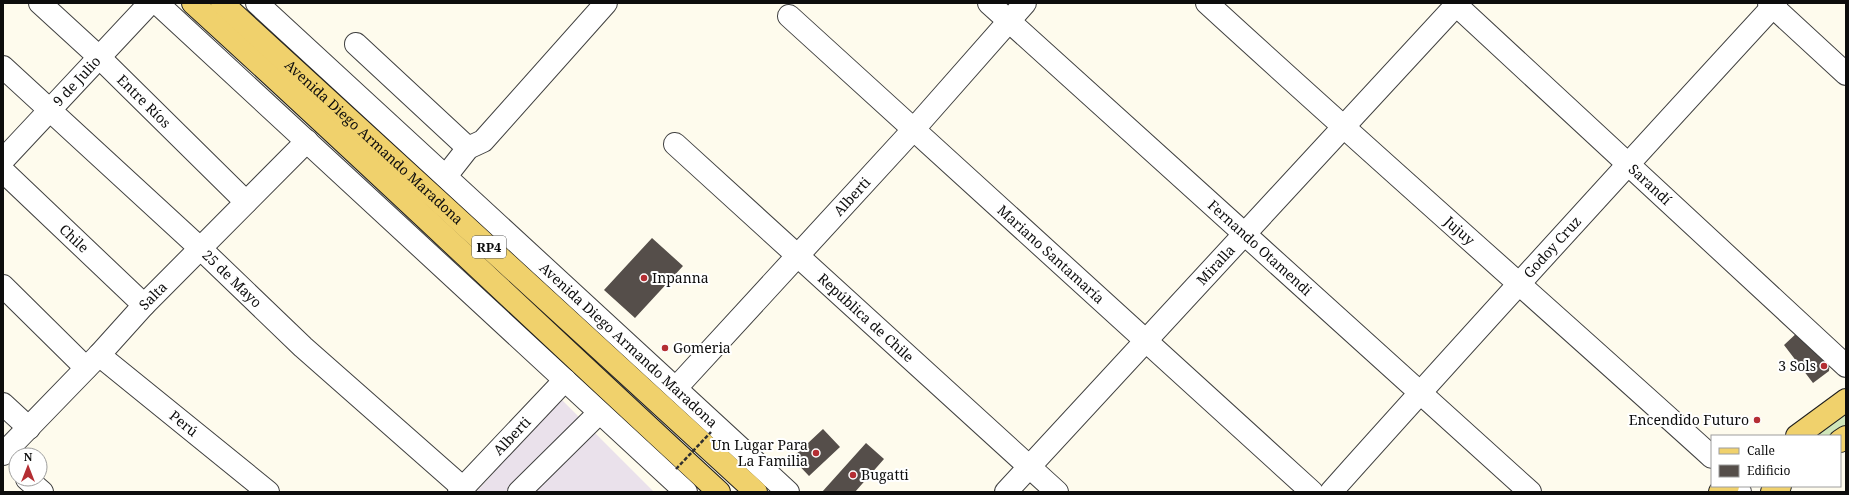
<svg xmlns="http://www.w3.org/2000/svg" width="1849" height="495" font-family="'Noto Serif',serif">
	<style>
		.industrial { fill: #eae1eb }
		.green { fill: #d0e6b9 }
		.building { fill: #554e4a }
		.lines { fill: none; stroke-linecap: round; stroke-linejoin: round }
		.minor-casing { stroke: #404040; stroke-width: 24 }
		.major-casing { stroke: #1e1e1e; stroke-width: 24 }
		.minor { stroke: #fff; stroke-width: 22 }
		.major { stroke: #f0d16c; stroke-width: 22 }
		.path-bridge { stroke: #2f2f2f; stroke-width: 2.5; stroke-dasharray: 4 2; stroke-linecap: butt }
		.poi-dot { fill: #b42e33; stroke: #fff; stroke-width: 1.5 }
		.labels { text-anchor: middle; stroke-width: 4; stroke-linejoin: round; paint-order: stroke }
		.shield { fill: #fff; stroke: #565656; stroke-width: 1 }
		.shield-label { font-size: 13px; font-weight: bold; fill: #0d0d0d }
		.street-label { font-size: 14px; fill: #0d0d0d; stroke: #fff }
		.poi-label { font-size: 14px; fill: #0d0d0d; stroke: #fff; text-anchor: start }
	</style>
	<rect width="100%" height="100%" fill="#fefbed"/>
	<!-- industrial -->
	<path class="industrial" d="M561,399L654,492H476Z"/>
	<!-- green -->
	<path class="green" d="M1846,410V431L1839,436H1810Z"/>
	<!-- building -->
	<path class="building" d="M652,238L683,266L635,318L604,290Z
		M1799,331L1830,358L1829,371L1813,383L1784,345Z
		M823,429L840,447L809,476L792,458Z
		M866,443L884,459L855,492H822Z"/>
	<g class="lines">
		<!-- minor casing -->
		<g class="minor-casing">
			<g id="minor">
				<path id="s1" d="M40,3L99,57L246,202"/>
				<path d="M157,3L686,492"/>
				<path id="s2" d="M257,3L788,492"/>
				<path id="s3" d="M989,3L1530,492"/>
				<path id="s4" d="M1207,3C1374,156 1544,305 1712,457"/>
				<path id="s5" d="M1454,3L1846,366"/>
				<path d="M1769,3L1846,74"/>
				<path id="s6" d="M789,16L1312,492"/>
				<path d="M356,44L468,148"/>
				<path id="s7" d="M3,67L201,249L303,347L463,488"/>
				<path id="s8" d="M675,144L1057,492"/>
				<path id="s9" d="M3,160L150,3"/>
				<path id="s10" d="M3,171L144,305"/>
				<path d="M446,176L468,148L483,141L606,3"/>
				<path d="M3,286L86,368"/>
				<path id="s11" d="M99,355L268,492"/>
				<path id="s12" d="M676,388L913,130L1025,3"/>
				<path d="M3,404L29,428"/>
				<path id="s13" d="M3,454L99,355L144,305L307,141"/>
				<path d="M27,479L42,492"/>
				<path d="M1736,486L1740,492"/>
				<path id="s14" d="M459,492L565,380"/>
				<path d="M519,492L599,413"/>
				<path id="s15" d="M1006,492L1458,3"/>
				<path id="s16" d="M1331,492C1478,328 1627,165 1776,3"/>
			</g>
		</g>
		<!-- major casing -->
		<g class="major-casing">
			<g id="major">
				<path d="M193,3C370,164 543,330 719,492"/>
				<path id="s17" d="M222,3L756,492"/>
				<path d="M1797,436L1846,400"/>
				<path d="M1840,441L1846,437"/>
				<path d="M1720,492L1728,486"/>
				<path d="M1772,492L1780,486"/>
			</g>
		</g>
		<!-- minor -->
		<use href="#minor" class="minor"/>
		<!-- major -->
		<use href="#major" class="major"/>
		<!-- path-bridge -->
		<path class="path-bridge" d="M676,469L711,432"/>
	</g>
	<!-- markers -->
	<g class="poi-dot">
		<circle cx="644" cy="278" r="4"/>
		<circle cx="665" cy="348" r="4"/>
		<circle cx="1824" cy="366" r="4"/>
		<circle cx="1757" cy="420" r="4"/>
		<circle cx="816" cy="453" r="4"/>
		<circle cx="853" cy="475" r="4"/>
	</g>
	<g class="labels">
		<!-- shield labels -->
		<rect class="shield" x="472" y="236" width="34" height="22" rx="3"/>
		<g class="shield-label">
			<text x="489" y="252">RP4</text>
		</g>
		<!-- street labels -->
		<g class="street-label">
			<text dy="5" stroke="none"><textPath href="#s9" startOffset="108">9 de Julio</textPath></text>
			<text dy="5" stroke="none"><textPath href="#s1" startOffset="143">Entre Ríos</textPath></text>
			<text dy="5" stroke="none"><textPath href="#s17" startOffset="206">Avenida Diego Armando Maradona</textPath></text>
			<text dy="5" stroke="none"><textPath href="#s5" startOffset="267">Sarandí</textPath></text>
			<text dy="5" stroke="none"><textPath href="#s12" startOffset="260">Alberti</textPath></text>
			<text dy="5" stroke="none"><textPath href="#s4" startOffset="340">Jujuy</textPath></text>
			<text dy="5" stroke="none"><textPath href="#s10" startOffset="98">Chile</textPath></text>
			<text dy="5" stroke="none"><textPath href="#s3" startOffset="365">Fernando Otamendi</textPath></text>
			<text dy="5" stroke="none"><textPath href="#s16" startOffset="330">Godoy Cruz</textPath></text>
			<text dy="5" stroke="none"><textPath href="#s6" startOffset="354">Mariano Santamaría</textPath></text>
			<text dy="5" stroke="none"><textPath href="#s15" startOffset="309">Miralla</textPath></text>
			<text dy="5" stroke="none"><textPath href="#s7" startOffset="312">25 de Mayo</textPath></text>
			<text dy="5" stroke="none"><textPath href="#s13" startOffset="218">Salta</textPath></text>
			<text dy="5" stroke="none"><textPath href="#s8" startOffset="258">República de Chile</textPath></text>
			<text dy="5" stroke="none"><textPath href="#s2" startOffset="505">Avenida Diego Armando Maradona</textPath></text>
			<text dy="5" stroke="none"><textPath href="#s11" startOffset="109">Perú</textPath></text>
			<text dy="5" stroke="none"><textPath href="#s14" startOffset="77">Alberti</textPath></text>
		</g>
		<!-- poi labels -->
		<g class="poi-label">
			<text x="652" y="283">Inpanna</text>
			<text x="673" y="353">Gomeria</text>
			<text x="1816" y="371" text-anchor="end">3 Sols</text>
			<text x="1749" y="425" text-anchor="end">Encendido Futuro</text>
			<text x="808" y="450" text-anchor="end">Un Lugar Para<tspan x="808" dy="16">La Familia</tspan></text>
			<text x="861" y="480">Bugatti</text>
		</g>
	</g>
	<!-- border -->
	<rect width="1849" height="495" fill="none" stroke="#0d0d0d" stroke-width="8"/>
	<!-- legend -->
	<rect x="1711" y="435" width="130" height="52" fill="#ffffff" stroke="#9e9e9e"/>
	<rect x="1719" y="448" width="20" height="6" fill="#f0d16c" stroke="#9e9e9e"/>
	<text x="1747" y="455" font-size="12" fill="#0d0d0d">Calle</text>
	<rect x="1719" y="465" width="20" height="12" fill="#554e4a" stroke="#9e9e9e"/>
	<text x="1747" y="475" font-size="12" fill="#0d0d0d">Edificio</text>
	<!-- north arrow -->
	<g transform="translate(28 467)"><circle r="19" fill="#ffffff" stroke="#9e9e9e"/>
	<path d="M0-3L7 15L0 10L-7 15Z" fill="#b42e33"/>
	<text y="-6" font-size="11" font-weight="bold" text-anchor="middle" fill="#0d0d0d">N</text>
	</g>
</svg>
